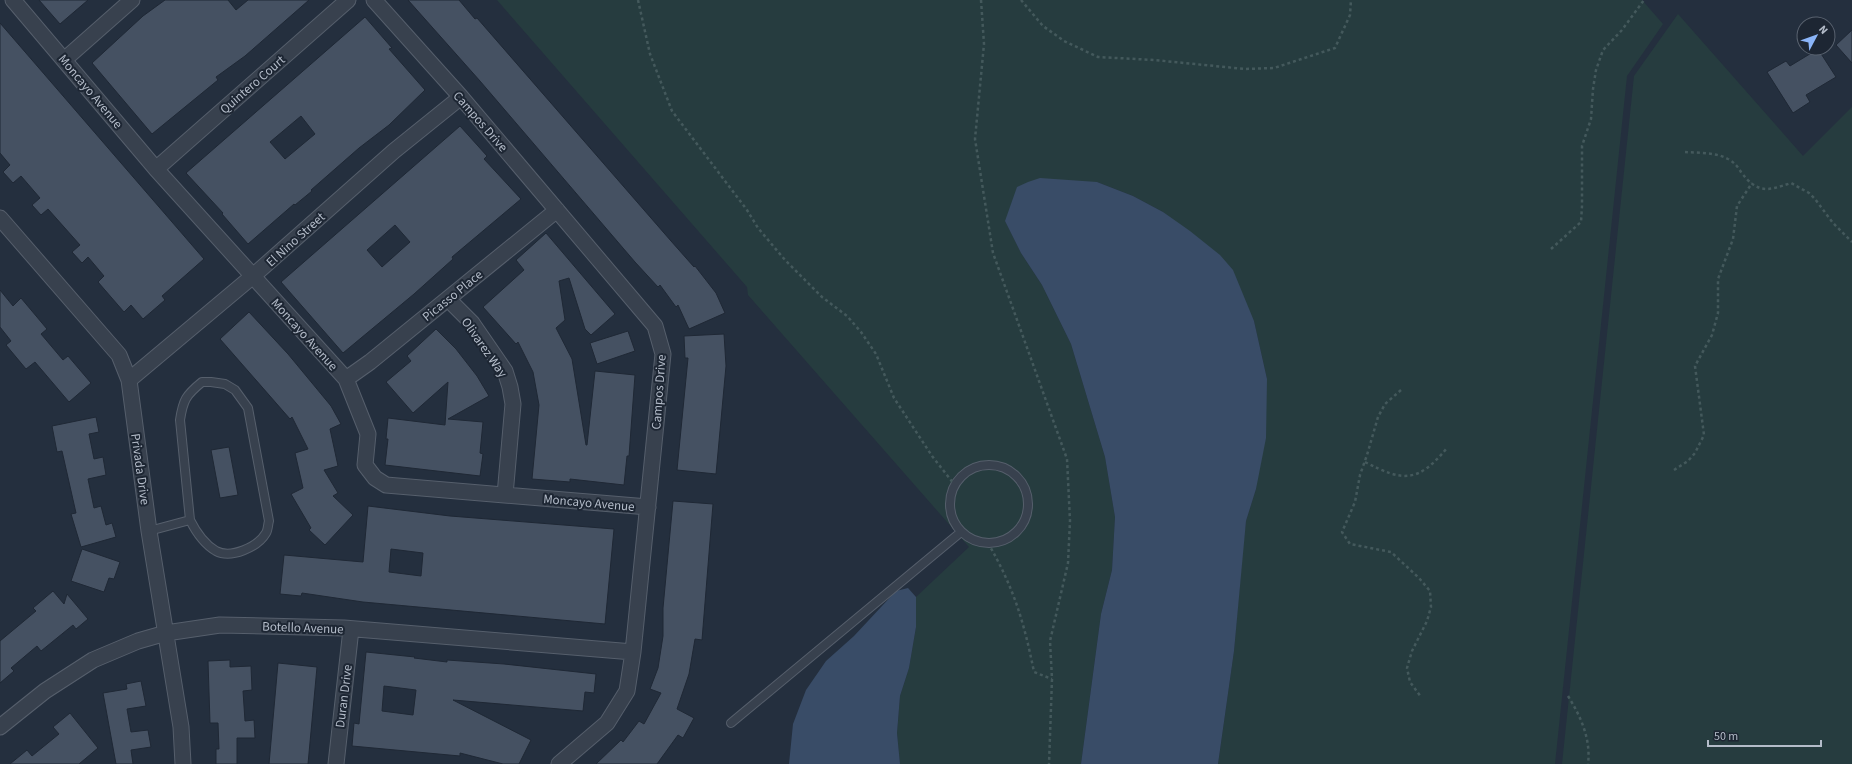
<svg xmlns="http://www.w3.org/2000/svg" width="1852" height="764" font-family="'Source Sans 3',sans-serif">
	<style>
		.green { fill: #263c3f }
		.water { fill: #394c67 }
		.building { fill: #455162; stroke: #1f2835; fill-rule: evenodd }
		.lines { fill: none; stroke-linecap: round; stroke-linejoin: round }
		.lane-casing { stroke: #565f6c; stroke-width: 10 }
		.street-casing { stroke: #565f6c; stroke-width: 17 }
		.path { stroke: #44595c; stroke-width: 2.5; stroke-dasharray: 3 3; stroke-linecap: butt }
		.lane { stroke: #38414e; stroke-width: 8 }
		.street { stroke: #38414e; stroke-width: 15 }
		.labels { text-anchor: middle; stroke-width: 4; stroke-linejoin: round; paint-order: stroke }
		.street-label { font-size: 13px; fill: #b4bcc9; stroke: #1d2633 }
	</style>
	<rect width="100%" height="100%" fill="#242f3e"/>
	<!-- green -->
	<path class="green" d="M497,0H1642L1663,24L1627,76L1555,764H1218L1234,651L1243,547L1246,521L1256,489L1267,379L1254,321L1163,212L1133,196L1097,182L1005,221L1021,253L1042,285L1071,344L1105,457L1115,517L1112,570L1101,614L1081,764H900L897,733L900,696L909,668L916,627V597L969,547L748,295L747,287Z
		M1678,14L1803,156L1852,107V764H1562L1634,76Z"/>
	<!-- water -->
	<path class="water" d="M1040,178L1097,182L1133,196L1163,212L1190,231L1220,255L1233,270L1254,321L1267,379L1266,438L1256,489L1246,521L1234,651L1218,764H1081L1101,614L1112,570L1115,517L1105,457L1071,344L1042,285L1021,253L1005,221L1017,187L1028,182Z
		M908,588L916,597V627L909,668L900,696L897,733L900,764H789L793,724L806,690L826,661L854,636L896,591Z"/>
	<!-- building -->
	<path class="building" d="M39,0H88L60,24Z
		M165,0H228L236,10L248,0H309L245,56L216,77L218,80L152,134L92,63L143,16Z
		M408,0H459L475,19L477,18L671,241L694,267L695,266L716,293L725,313L689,329L678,305L676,307L660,285L658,287L635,262L480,81Z
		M365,17L392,48L389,49L425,90L389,125L359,148L311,190L312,191L295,205L294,204L248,244L222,214L223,213L186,173ZM301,116L315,134L285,159L270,142Z
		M0,23L204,259L162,296L165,300L143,319L131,305L124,312L98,282L104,276L88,257L82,263L72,252L80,245L48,209L41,215L32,205L40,198L21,176L13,183L3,172L10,165L0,153Z
		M1852,30V63L1836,45Z
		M1818,49L1836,77L1806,95L1810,102L1793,113L1767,72L1786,61L1790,66Z
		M460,126L487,156L484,159L521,199L452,257L453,259L414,294L343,353L281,282ZM395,225L410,242L382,267L367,250Z
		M546,233L615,314L591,335L585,329L569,278L559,281L565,320L556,328L572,359L586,445H587L595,371L635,375L629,456H627L624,485L570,479V482L532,479L539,405L533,372L518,342L516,344L483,307L524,270L516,260Z
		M0,290L13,306L21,298L47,329L41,334L63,360L68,356L91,383L69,402L35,362L26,369L6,345L11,341L0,327Z
		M249,312L288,354L331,406L341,424L330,429L338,466L324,470L338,493L333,496L353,515L325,545L309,530L311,528L291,494L303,488L295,453L308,449L292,417L290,419L220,339Z
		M436,329L456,349L477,376L489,396L448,419L483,422L480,453L483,454L480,476L385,465L388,439H386L388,418L445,425L448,382L413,413L386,382L411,361L407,356Z
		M628,331L635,351L597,364L590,343Z
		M724,334L726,366L716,474L677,470L688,358H685L684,336Z
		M96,417L99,432L89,434L94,459L103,457L106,475L88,479L94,508L101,506L106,525L112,523L116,537L81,547L71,514L76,513L62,451L57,452L52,426Z
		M229,447L238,495L220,498L211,450Z
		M673,501L713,504L702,640L695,639L689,674L677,709L694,718L683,738L678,735L657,764H596L621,740L623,742L639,721L644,724L661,693L650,689L658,668L663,636V608Z
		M368,506L450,516L614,529L605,624L363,602L302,593L301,596L280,594L284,555L363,562ZM391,549L423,553L421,576L389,572Z
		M82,549L120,562L114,579L109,578L104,592L71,581Z
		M53,591L64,604L67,594L88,619L76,629L73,625L41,651L37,646L11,668L14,671L0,683V641L36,611L33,608Z
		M366,652L415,657L414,658L447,662V660L504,664L596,674L594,693L585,692L583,711L453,700L531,740L519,764H503L460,753V756L352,746L354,723L359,724ZM384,686L416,690L413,715L382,711Z
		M230,660V667L251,666L252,690L243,691L245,721L254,720L255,738H237V764H216V749H219L218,723H210L208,661Z
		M278,663L317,667L308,764H269Z
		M141,681L146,706L127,709L131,732L148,730L151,747L131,750L133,764H116L103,693L127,689L126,684Z
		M70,713L98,748L79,764H10L27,750L32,756L59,734L53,727Z"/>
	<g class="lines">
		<!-- lane casing -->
		<g class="lane-casing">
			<path id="lane" d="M202,382H211L225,384L235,390L248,408L269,521C268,524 268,530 266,533C258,547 231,559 216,551C204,544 196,532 190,520L180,420C183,400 186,395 202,382Z
				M950 504a39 39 0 1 1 78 0a39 39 0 1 1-78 0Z
				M149,531L190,520
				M731,723L961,532"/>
		</g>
		<!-- street casing -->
		<g class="street-casing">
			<path id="street" d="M13,0L156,169L346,379L368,434L365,465L375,478L386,485L648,507
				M374,0L461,97L655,326L663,354L633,652L627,691L607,723L559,764
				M64,60L132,0
				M156,169L348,0
				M0,218L119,355L129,380L149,531L181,727L183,764
				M448,299L472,323L505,371L510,387L513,404L505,495
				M346,379L370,362L557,210
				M129,380L253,276L394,151L461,97
				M0,727L45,691L93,660L138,641L166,633L220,625L344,628L633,652
				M336,764L351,629"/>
		</g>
		<!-- path -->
		<path class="path" d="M638,0L650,54L672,111L747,210L758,228L785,260L822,297L847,316L861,332L876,354L894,398L932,456L954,484
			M981,0L984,44L975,139L993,253L1067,459L1070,521L1068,563L1050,641L1052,679L1049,764
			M1021,0L1043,26L1064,41L1098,57L1154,60L1245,69L1274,68L1335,48L1350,15L1351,0
			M1685,152C1699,153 1715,152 1728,159C1734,162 1738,167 1741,172C1758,194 1767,191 1791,183L1809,193L1815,199L1833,223L1852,242
			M1551,249L1581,222L1582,206V146L1591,119L1593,89L1596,70L1603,50L1622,30L1644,0
			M1401,390L1385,404L1378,417L1367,455L1360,475L1355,502L1342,532L1350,544L1391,552L1419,578L1430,591L1431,607L1427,621L1412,651L1407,668L1410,682L1421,697
			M1365,462C1403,482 1418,483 1447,448
			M1674,470L1688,461L1695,453L1704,435L1695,366L1712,335L1718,313V279L1733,239L1737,206L1752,183
			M988,543C1014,588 1024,622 1034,672L1052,679
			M1568,696C1581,717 1591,739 1588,764"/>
		<!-- lane -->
		<use href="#lane" class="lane"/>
		<!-- street -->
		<use href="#street" class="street"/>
	</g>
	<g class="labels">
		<!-- street labels -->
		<g class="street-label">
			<text transform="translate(252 84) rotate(-41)" y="5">Quintero Court</text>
			<text transform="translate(91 91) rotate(50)" y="5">Moncayo Avenue</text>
			<text transform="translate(481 121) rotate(49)" y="5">Campos Drive</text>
			<text transform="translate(295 239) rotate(-42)" y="5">El Nino Street</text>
			<text transform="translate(452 295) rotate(-39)" y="5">Picasso Place</text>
			<text transform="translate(305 334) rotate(48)" y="5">Moncayo Avenue</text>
			<text transform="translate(485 347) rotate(55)" y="5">Olivarez Way</text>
			<text transform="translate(658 392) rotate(-86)" y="5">Campos Drive</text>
			<text transform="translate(141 469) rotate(82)" y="5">Privada Drive</text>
			<text transform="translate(589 502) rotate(5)" y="5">Moncayo Avenue</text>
			<text transform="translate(303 627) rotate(2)" y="5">Botello Avenue</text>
			<text transform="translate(343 696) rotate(-83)" y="5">Duran Drive</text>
		</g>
	</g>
	<!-- north arrow -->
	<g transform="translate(1816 36) rotate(49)"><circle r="19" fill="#1d2633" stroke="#59626f"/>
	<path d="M0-3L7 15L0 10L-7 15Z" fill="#8ab4f8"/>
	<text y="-6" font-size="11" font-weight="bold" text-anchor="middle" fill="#b4bcc9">N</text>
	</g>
	<!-- scale -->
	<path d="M1708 740v6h113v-6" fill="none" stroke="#b4bcc9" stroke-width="2"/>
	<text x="1714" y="740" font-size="12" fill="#b4bcc9" stroke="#1d2633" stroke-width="3" paint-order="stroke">50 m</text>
</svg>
